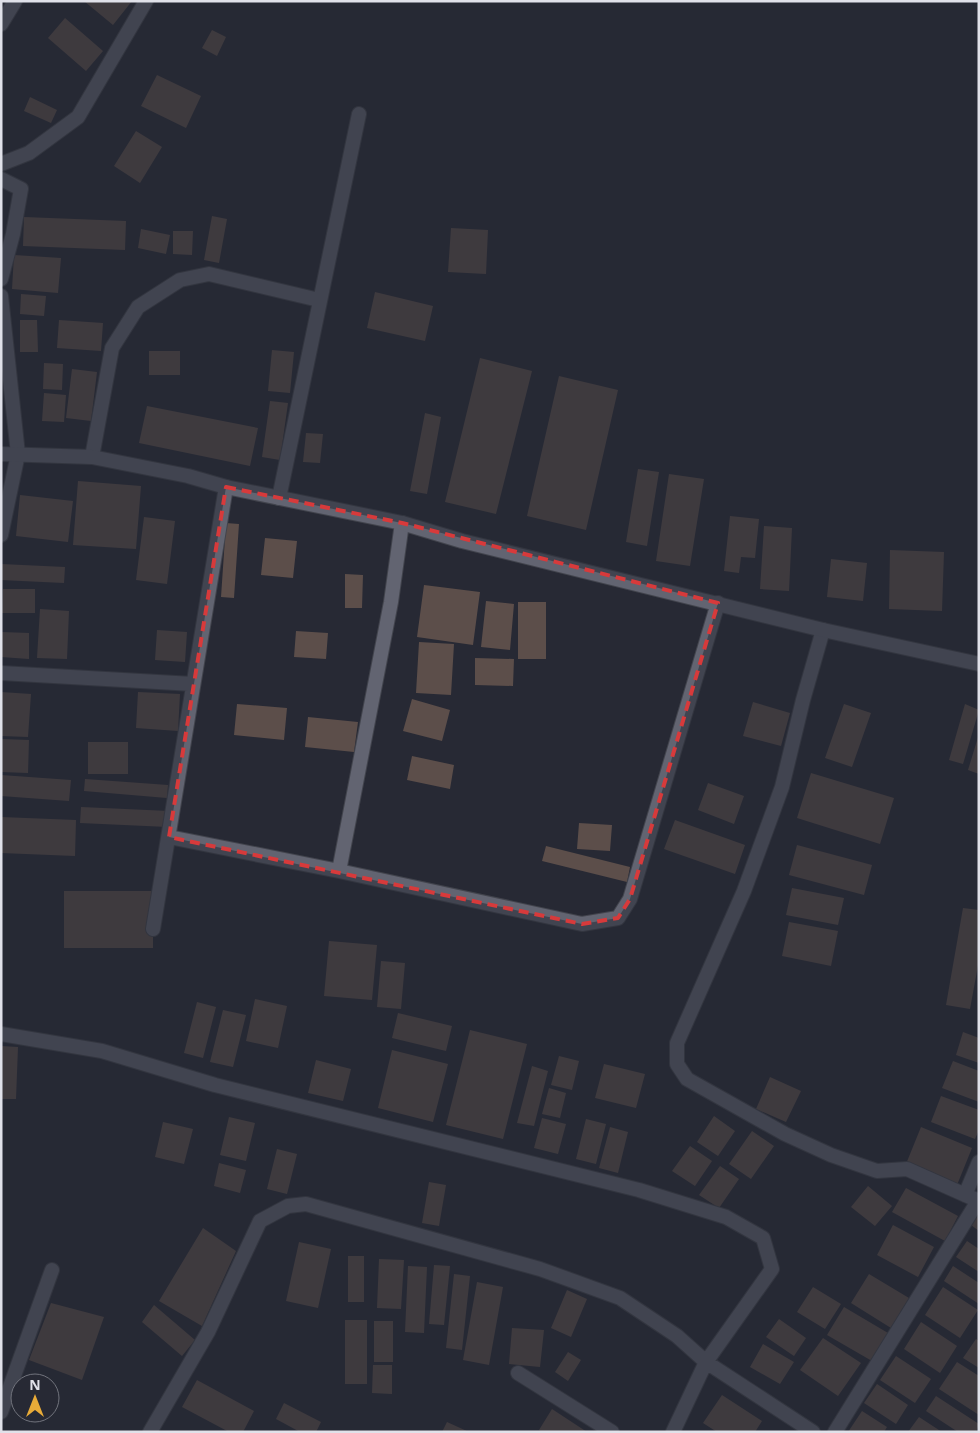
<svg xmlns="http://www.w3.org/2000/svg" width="980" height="1433" font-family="'Open Sans',sans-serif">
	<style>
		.building { fill: #5c4e4a }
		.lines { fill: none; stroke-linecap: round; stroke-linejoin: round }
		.minor-casing { stroke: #42444d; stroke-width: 16 }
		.tertiary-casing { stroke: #42444d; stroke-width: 16 }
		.minor { stroke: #626471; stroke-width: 14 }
		.tertiary { stroke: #626471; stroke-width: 14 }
		.marked { fill: none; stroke: #d73a3b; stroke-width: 4; stroke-dasharray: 10 6; stroke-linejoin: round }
	</style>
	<rect width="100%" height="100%" fill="#272934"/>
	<!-- building -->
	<path class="building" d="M84,1H132L113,25Z
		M65,18L103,51L86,71L48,38Z
		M212,30L226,37L217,56L202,48Z
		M157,75L201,96L186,128L141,106Z
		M30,97L57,110L51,123L24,111Z
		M136,131L162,147L140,183L114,166Z
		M212,216L227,219L219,263L204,260Z
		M24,217L126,221L125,250L23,246Z
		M451,228L488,230L486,274L448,272Z
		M141,229L170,235L166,254L138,248Z
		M173,231H193L192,255L173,254Z
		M14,255L61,258L58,293L12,289Z
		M375,292L433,306L425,341L367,328Z
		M21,294L46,296L44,316L20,314Z
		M20,320H37L38,352H20Z
		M59,320L103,323L101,351L57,348Z
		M272,350L294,352L290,393L268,391Z
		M149,351H180V375H149Z
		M480,358L532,371L496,514L445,502Z
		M44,363L63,364L62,390L43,389Z
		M72,369L97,372L91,421L66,418Z
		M559,376L618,390L586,530L527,516Z
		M44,393L66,395L64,422L42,421Z
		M270,401L288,403L280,460L262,457Z
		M147,406L258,428L250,466L139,443Z
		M425,413L441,417L427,494L410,491Z
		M306,433L323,434L320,463L303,462Z
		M638,469L659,472L647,546L626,542Z
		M669,474L704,479L690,566L656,561Z
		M78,481L141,486L136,549L73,545Z
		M20,495L73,501L68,542L16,536Z
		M730,516L759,519L755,558L741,557L739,573L724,571Z
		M144,517L175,521L167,584L136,580Z
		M226,523L239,524L234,598L221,597Z
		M764,526L792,528L789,591L760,589Z
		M265,538L297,541L293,578L261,575Z
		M890,550L944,552L942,611L889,609Z
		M831,559L867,563L863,601L827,597Z
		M1,564L65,567L64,583L1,580Z
		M345,574L363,575L362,608H345Z
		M424,585L480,592L473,645L417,637Z
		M3,589H35V613H2Z
		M486,601L514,604L510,650L481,647Z
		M518,602H546V659H518Z
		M40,609L69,611L67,659L37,658Z
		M157,630L187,632L185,662L155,660Z
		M296,631L328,633L326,659L294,657Z
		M1,632L29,633V659L1,657Z
		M419,642L454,644L451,695L416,693Z
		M475,658L514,659L513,686L475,685Z
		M1,692L31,694L28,737L1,736Z
		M138,692L180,694L178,731L136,728Z
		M412,699L450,710L442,741L403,731Z
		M753,702L790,713L781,746L743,736Z
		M237,704L287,708L284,740L234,735Z
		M844,704L871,713L852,767L825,758Z
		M965,704L979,710L963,764L949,760Z
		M308,717L358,722L354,752L305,747Z
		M979,734V774L968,770Z
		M1,739L29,740L28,773L1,772Z
		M88,742H128V774H88Z
		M412,756L454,765L450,789L407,780Z
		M811,773L894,798L880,844L797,818Z
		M1,775L71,780L69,801L1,796Z
		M85,779L168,785L167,798L84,791Z
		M708,783L744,796L734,824L698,810Z
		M81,807L169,811L168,827L80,823Z
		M1,817L76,820L75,856L1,853Z
		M675,820L745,845L735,874L664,849Z
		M579,823L612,825L610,851L577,849Z
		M797,845L872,865L864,895L789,875Z
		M546,846L630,867L627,882L542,861Z
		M792,888L844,898L838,925L786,915Z
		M64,891H153V948H64Z
		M963,908L979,910V960L970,1009L946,1005Z
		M789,922L838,931L831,966L782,956Z
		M329,941L377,945L372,1000L324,996Z
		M381,961L405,963L401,1009L377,1007Z
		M255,999L287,1006L278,1048L246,1041Z
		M197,1002L216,1007L203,1058L184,1053Z
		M223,1010L246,1015L233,1067L210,1062Z
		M398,1013L452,1026L446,1051L392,1038Z
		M470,1030L527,1044L503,1139L446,1125Z
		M963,1032L979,1038V1063L956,1055Z
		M1,1046L18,1047L16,1099H1Z
		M392,1050L448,1064L433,1122L378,1108Z
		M559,1056L579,1061L572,1090L551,1085Z
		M316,1060L351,1069L343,1101L308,1093Z
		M953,1061L979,1071V1102L942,1088Z
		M604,1064L645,1074L636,1108L595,1098Z
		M532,1066L548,1071L534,1126L517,1123Z
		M770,1077L801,1091L786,1122L756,1109Z
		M549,1088L566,1093L560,1118L542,1114Z
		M941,1096L979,1110V1130L975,1139L931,1122Z
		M714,1116L735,1131L718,1156L697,1142Z
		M229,1117L255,1123L246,1161L220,1155Z
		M542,1118L566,1124L558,1154L534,1148Z
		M586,1119L606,1124L596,1164L576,1159Z
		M163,1122L193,1129L184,1164L155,1157Z
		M610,1127L628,1132L618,1173L599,1168Z
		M921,1127L972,1148L957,1185L906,1164Z
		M752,1131L774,1146L751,1179L729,1164Z
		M690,1146L712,1161L695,1186L672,1171Z
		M277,1149L297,1154L287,1194L267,1189Z
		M219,1163L246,1170L240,1193L214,1186Z
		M720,1166L739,1179L719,1208L699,1195Z
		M429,1182L446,1185L439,1226L422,1223Z
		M868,1186L892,1206L875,1226L851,1207Z
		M906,1188L958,1216L945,1241L892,1212Z
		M979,1213V1231L971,1225Z
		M893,1225L934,1247L918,1277L877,1255Z
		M203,1228L236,1251L202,1326L159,1301Z
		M967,1241L979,1249V1272L956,1257Z
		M299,1242L331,1249L318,1308L286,1301Z
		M348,1256H364V1302H348Z
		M379,1259L404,1260L401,1309L377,1308Z
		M434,1265L450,1266L444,1325L429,1324Z
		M408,1266L427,1267L424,1333L405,1332Z
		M953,1266L979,1283V1304L944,1281Z
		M454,1274L470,1276L462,1350L446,1348Z
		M869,1274L909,1298L891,1328L851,1303Z
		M477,1282L503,1287L489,1365L463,1360Z
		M813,1287L841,1304L825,1329L797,1312Z
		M943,1287L978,1310L960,1338L925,1315Z
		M567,1290L587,1299L571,1337L551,1328Z
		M51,1303L104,1317L82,1380L29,1360Z
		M154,1305L195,1340L182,1356L142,1322Z
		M844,1307L888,1333L872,1361L827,1335Z
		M779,1319L806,1338L794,1356L766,1337Z
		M345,1320H367V1384H345Z
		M374,1321H393V1362H374Z
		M921,1322L957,1346L940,1373L904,1349Z
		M512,1328L544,1330L540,1367L509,1364Z
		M823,1338L861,1363L838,1396L800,1370Z
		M976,1339L979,1341V1368L963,1358Z
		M763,1344L794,1362L780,1384L750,1367Z
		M568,1352L581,1360L568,1381L555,1372Z
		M896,1356L931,1379L915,1403L880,1380Z
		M957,1362L979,1376V1415L939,1389Z
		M373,1365H392V1394L372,1393Z
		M197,1380L254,1411L243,1432H229L182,1407Z
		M877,1384L908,1405L896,1424L864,1403Z
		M722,1395L762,1421L755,1432H717L703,1423Z
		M936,1396L979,1424L976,1432H958L926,1411Z
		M284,1403L321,1422L316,1432H300L276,1419Z
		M552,1409L587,1432H542L539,1430Z
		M862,1411L887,1427L884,1432H848Z
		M919,1417L942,1432H908Z
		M447,1422L469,1432H442Z"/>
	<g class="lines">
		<!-- minor casing -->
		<g class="minor-casing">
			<path id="minor" d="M1,24L15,1
				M1,164L29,153L78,117L146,1
				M1,179L21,189L13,234L1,279
				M1,296L18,454L1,535
				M92,457L112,348L138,307L180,280L209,274L319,300
				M279,498L359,114
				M823,630L803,700L782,787L744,891L677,1043V1064L687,1079L785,1134L831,1155L877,1171L907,1169L979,1201
				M1,673L193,684
				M169,837L339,871L582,924L618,918L630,899L718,603
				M339,871L391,602L402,523
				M153,929L226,487
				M1,1034L102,1051L215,1085L639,1190L726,1217L763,1238L772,1269L706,1362L813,1432
				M965,1195L979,1162
				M518,1373L612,1432
				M1,1412L52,1270
				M150,1432L208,1332L260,1221L288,1206L306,1204L540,1269L620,1298L677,1336L706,1362L673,1432
				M835,1432L978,1201"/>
		</g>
		<!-- tertiary casing -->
		<g class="tertiary-casing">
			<path id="tertiary" d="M1,454L92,457L188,476L226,487L402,523L462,541L823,630L979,664"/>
		</g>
		<!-- minor -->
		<use href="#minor" class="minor"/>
		<!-- tertiary -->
		<use href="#tertiary" class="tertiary"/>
	</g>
	<!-- marked area -->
	<path d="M0 0H980V1433H0ZM226,487L402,523L718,603L630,899L618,918L582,924L169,837Z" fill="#272934" fill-opacity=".55" fill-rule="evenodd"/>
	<path class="marked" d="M226,487L402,523L718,603L630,899L618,918L582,924L169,837Z"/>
	<!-- border -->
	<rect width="980" height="1433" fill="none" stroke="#e0e1e9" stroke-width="5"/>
	<!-- north arrow -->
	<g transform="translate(35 1398)"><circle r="24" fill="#272934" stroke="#71737c"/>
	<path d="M0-4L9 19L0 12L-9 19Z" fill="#e9ab38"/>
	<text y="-8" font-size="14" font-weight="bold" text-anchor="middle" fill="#e0e1e9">N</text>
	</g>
</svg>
